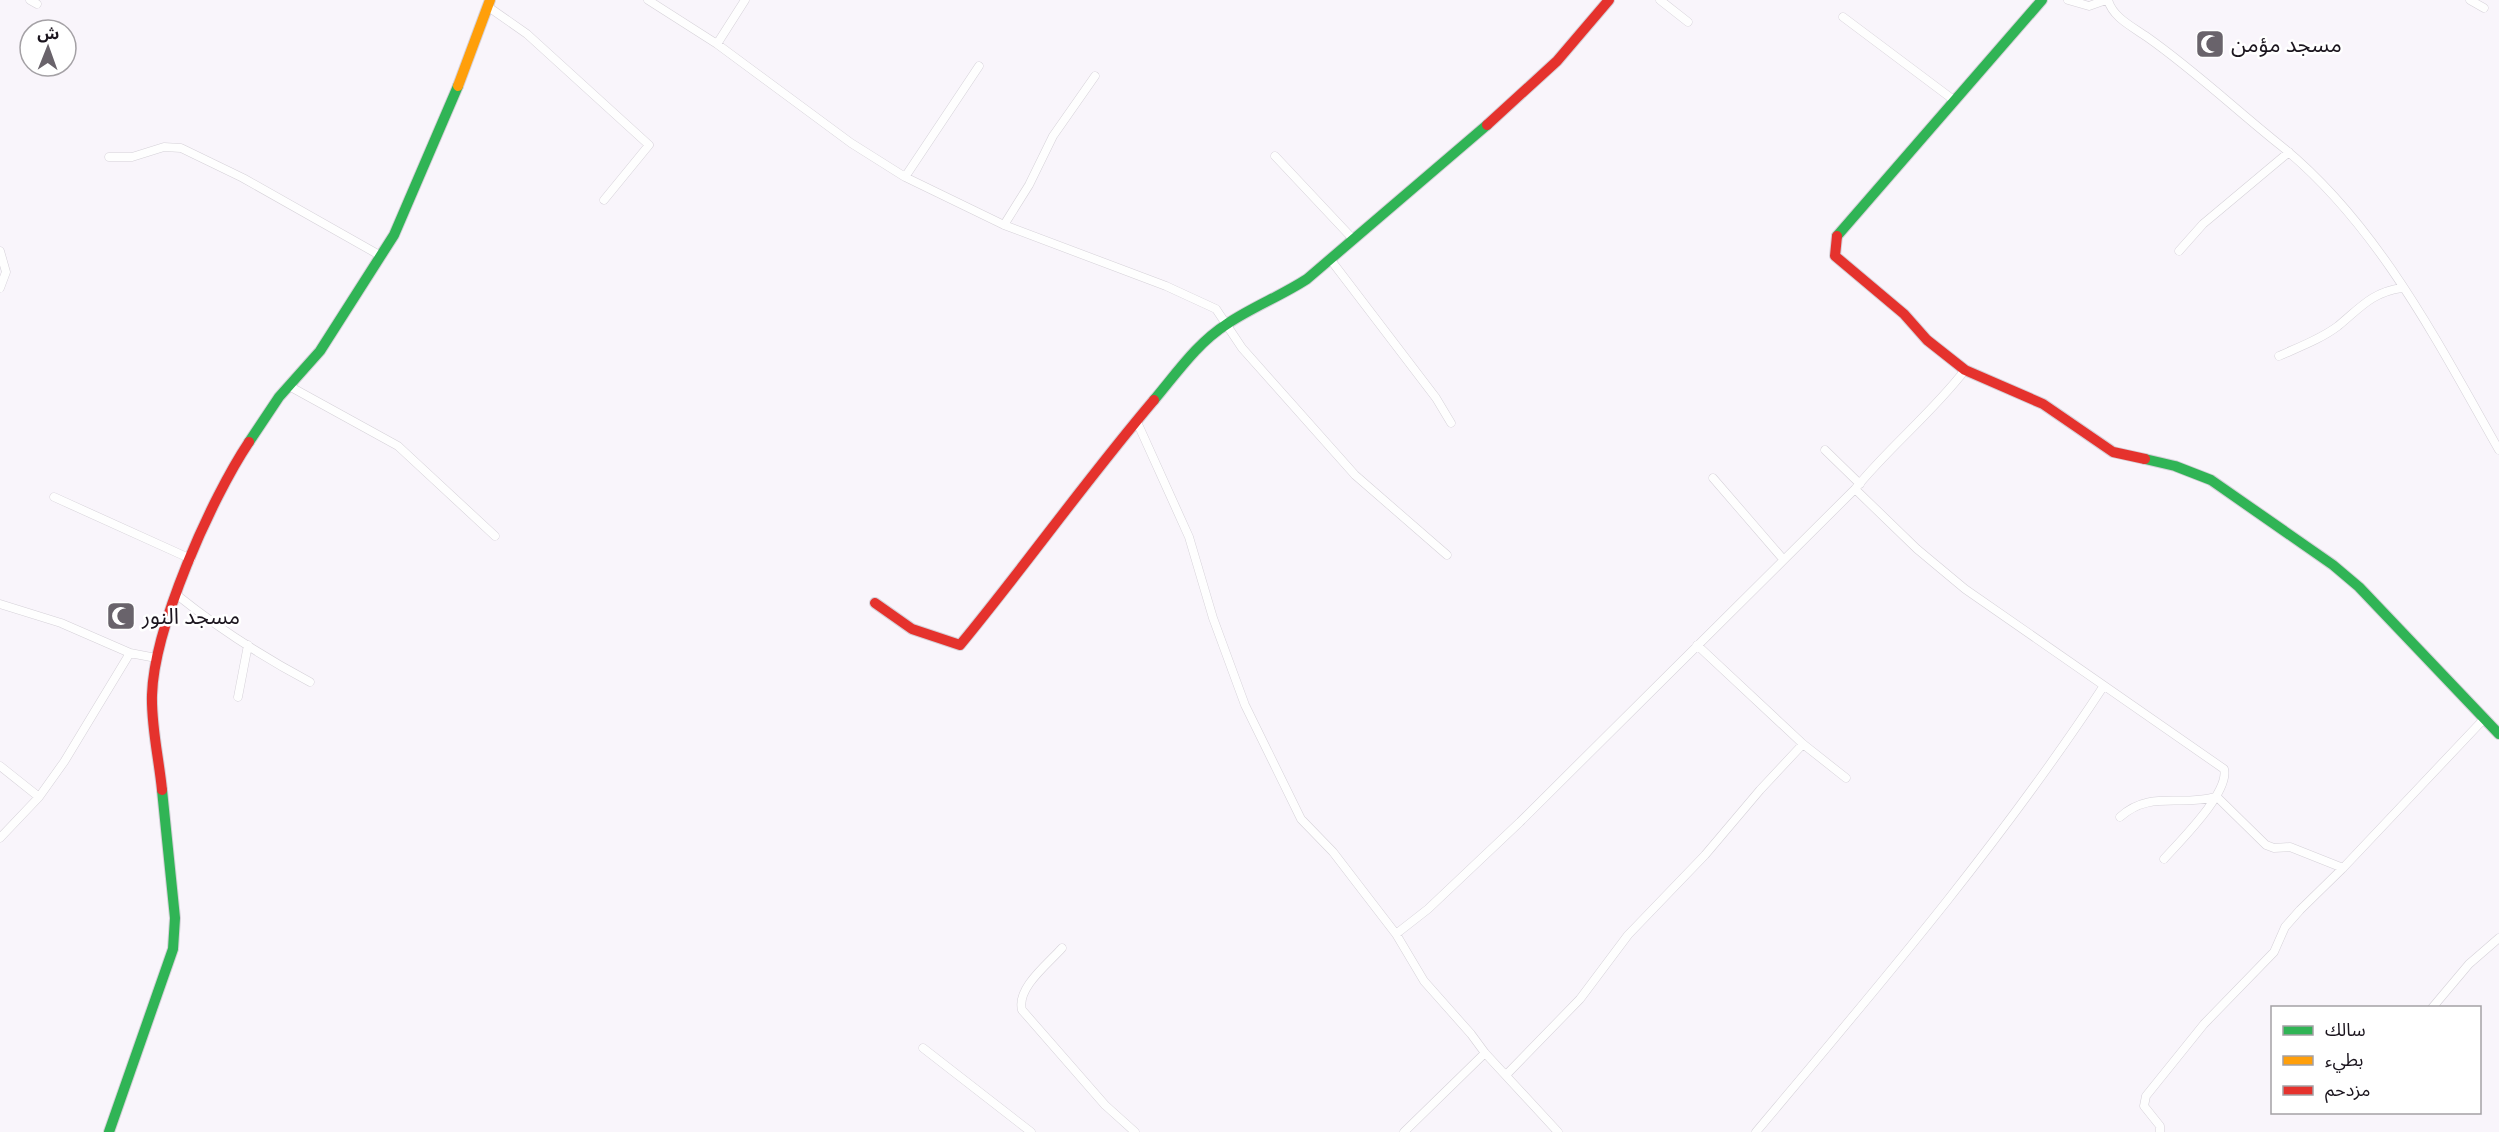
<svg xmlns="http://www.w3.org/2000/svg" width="2499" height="1132" font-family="Karla,'Noto Sans Arabic',sans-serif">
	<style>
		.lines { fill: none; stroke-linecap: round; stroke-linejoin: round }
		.street-casing { stroke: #d5d1d8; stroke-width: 9 }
		.fast-casing { stroke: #d5d1d8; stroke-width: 12 }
		.slow-casing { stroke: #d5d1d8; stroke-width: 12 }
		.jam-casing { stroke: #d5d1d8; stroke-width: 12 }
		.street { stroke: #fefefe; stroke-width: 8 }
		.fast { stroke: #30b455; stroke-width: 10 }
		.slow { stroke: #ff9f0a; stroke-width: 10 }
		.jam { stroke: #e5322d; stroke-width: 10 }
		.labels { text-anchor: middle; stroke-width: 5; stroke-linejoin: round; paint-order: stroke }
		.poi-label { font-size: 22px; fill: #1b151e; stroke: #fff; text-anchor: start }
	</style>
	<rect width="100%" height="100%" fill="#f9f5fb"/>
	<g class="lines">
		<!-- street casing -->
		<g class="street-casing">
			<path id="street" d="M30,0L37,4
				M648,0L717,44L851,143L905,177L1004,225L1166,286L1216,309L1242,348L1355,475L1447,555
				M1660,0L1688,22
				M2068,0L2089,6L2106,0
				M2108,0C2113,18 2133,27 2147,37C2194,70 2235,109 2280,145C2378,224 2438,343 2499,450
				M2470,0L2484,8
				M487,6L527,34L649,145L604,200
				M1843,17L1955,101
				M717,44L745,0
				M1275,156L1353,239
				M109,157H132L164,147L181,148L243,178L381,256
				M905,177L979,66
				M1004,225L1029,185L1053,136L1095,76
				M0,251L6,272L0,288
				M2179,251L2203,224L2289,152
				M1330,259L1436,398L1451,423
				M2279,356C2299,347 2321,339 2338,326C2360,308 2372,292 2402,288
				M289,386L398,446L495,536
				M1137,422L1189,537L1213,618L1245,705L1301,819L1333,852L1356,882L1396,934L1424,981L1471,1034L1485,1053L1558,1132
				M1825,450L1860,484
				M1713,478L1783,559
				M1855,489L1917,549L1965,589L2224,769C2230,792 2180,841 2164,859
				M54,497L191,559
				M177,595C218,628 263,657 310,682
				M0,604L61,623L130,653
				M1697,645L1803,744L1846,778
				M238,697L248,645
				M0,766L39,797
				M2217,797L2266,845L2274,848L2290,847L2343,868
				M2120,817C2150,790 2180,807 2215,797
				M0,838L39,797L64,762L130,653L156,658
				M1396,934L1428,909L1520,822L1855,489C1889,447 1932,413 1965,370
				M1062,948C1049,963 1016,988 1022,1010L1105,1105L1135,1132
				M2432,1008L2469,964L2499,938
				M923,1048L1031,1132
				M1507,1074L1580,999L1628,935L1705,855L1760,790L1803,744
				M1404,1132L1485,1053
				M1756,1132C1877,988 2000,844 2103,687
				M2160,1132V1126L2144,1106L2146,1096L2204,1024L2274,952L2285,927L2300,910L2343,868L2483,720"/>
		</g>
		<!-- fast casing -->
		<g class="fast-casing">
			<path id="fast" d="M1837,236L2042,0
				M1154,400C1176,374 1197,343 1227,324C1252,307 1281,296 1307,279L1487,125
				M249,442L279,397L320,351L394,235L458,86
				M2145,459L2175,466L2211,480L2333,565L2359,587L2499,734
				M109,1132L173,949L175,918L162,790"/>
		</g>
		<!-- slow casing -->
		<g class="slow-casing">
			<path id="slow" d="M458,86L490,0"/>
		</g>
		<!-- jam casing -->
		<g class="jam-casing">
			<path id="jam" d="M1487,125L1557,61L1609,0
				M1837,236L1835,256L1904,314L1927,340L1965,370L2043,404L2113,452L2145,459
				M875,603L912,629L960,645C1026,565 1086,480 1154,400
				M162,790C159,759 151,726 152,695C154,627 211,499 249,442"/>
		</g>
		<!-- street -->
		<use href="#street" class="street"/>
		<!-- fast -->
		<use href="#fast" class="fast"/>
		<!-- slow -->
		<use href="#slow" class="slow"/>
		<!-- jam -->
		<use href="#jam" class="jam"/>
	</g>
	<!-- icons -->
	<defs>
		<g id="mosque-square" transform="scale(1.5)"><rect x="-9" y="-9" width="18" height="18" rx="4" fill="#69636b" stroke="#fff"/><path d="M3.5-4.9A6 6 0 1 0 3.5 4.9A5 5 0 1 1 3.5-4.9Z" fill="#fff"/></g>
	</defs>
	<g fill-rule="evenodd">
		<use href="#mosque-square" x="2210" y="44"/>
		<use href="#mosque-square" x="121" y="616"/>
	</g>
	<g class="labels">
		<!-- poi labels -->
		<g class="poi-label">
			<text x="2231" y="52">مسجد مؤمن</text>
			<text x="142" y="624">مسجد النور</text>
		</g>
	</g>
	<!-- legend -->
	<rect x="2271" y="1006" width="210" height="108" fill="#ffffff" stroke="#a4a1a5" stroke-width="1.5"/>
	<rect x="2283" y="1026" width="30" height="9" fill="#30b455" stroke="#a4a1a5" stroke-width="1.5"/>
	<text x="2325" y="1036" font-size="18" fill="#1b151e">سالك</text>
	<rect x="2283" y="1056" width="30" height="9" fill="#ff9f0a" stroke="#a4a1a5" stroke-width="1.5"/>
	<text x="2325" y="1066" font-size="18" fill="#1b151e">بطيء</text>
	<rect x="2283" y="1086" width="30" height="9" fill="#e5322d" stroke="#a4a1a5" stroke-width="1.5"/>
	<text x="2325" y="1096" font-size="18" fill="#1b151e">مزدحم</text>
	<!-- north arrow -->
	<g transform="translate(48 48) rotate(1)"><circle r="28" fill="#ffffff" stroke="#a4a1a5" stroke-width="1.5"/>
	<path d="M0-4.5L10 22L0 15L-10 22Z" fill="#69636b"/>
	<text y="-9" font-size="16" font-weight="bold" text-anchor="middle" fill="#1b151e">ش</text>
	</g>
</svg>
